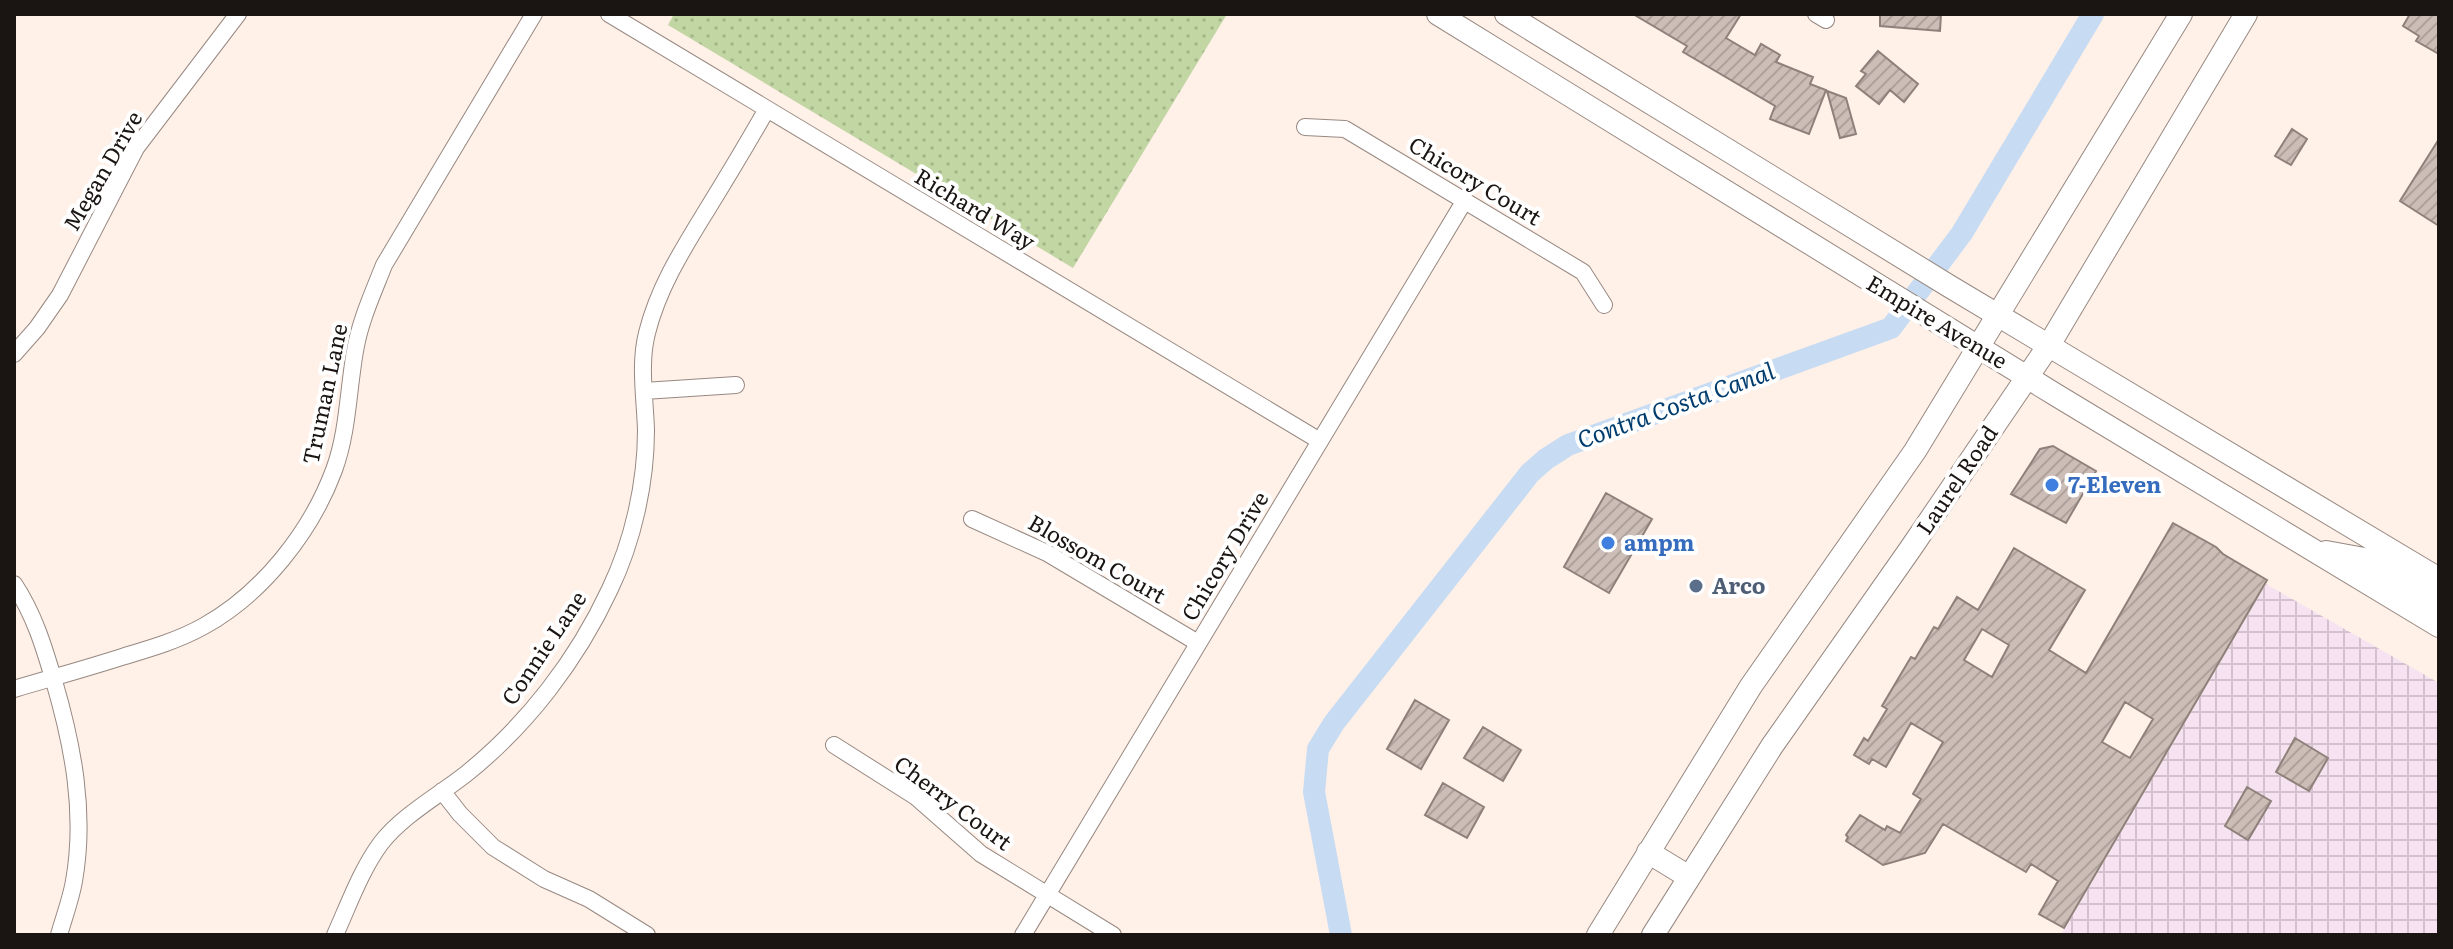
<svg xmlns="http://www.w3.org/2000/svg" width="2453" height="949" font-family="Literata,serif">
	<style>
		.industrial { fill: url(#industrial-grid) }
		.park { fill: url(#park-dots) }
		.lines { fill: none; stroke-linecap: round; stroke-linejoin: round }
		.canal { stroke: #c7dcf3; stroke-width: 22 }
		.building { fill: url(#building-hatch); stroke: #8e807a; stroke-width: 2; fill-rule: evenodd }
		.minor-casing { stroke: #978982; stroke-width: 18 }
		.secondary-casing { stroke: #978982; stroke-width: 24 }
		.minor { stroke: #fff; stroke-width: 16 }
		.secondary { stroke: #fff; stroke-width: 22 }
		.shop-dot { fill: #3f7fe0; stroke: #fff; stroke-width: 3 }
		.service-dot { fill: #5c6f8a; stroke: #fff; stroke-width: 3 }
		.labels { text-anchor: middle; stroke-width: 8; stroke-linejoin: round; paint-order: stroke }
		.street-label { font-size: 22px; fill: #1a1513; stroke: #fff }
		.shop-label { font-size: 22px; font-weight: bold; fill: #366cbe; stroke: #fff; text-anchor: start }
		.service-label { font-size: 22px; font-weight: bold; fill: #4e5e75; stroke: #fff; text-anchor: start }
		.water-label { font-size: 24px; font-style: italic; fill: #003d6e; stroke: #fff }
	</style>
	<defs>
		<pattern id="industrial-grid" width="8" height="8" patternUnits="userSpaceOnUse" patternTransform="scale(2)"><rect width="8" height="8" fill="#f7e2f1"/><path d="M0 4h8M4 0v8" fill="none" stroke="#d3c1ce"/></pattern>
		<pattern id="park-dots" width="8" height="8" patternUnits="userSpaceOnUse" patternTransform="scale(2)"><rect width="8" height="8" fill="#c1d6a3"/><path d="M2 2h.1M6 6h.1" fill="none" stroke="#a5b78b" stroke-width="1.8" stroke-linecap="round"/></pattern>
		<pattern id="building-hatch" width="6" height="6" patternUnits="userSpaceOnUse" patternTransform="scale(2)"><rect width="6" height="6" fill="#ccbdb6"/><path d="M-1 1l2-2M0 6l6-6M5 7l2-2" fill="none" stroke="#afa29c"/></pattern>
	</defs>
	<rect width="100%" height="100%" fill="#fff0e8"/>
	<!-- industrial -->
	<path class="industrial" d="M2266,584L2439,683V935H2061Z"/>
	<!-- park -->
	<path class="park" d="M674,14H1227L1073,268L668,25Z"/>
	<g class="lines">
		<!-- canal -->
		<path class="canal" d="M1341,935L1314,792L1318,749L1334,723L1530,473L1546,459L1568,445L1891,328L1962,233L2093,14"/>
	</g>
	<!-- building -->
	<path class="building" d="M1633,14H1741L1726,38L1755,55L1761,44L1780,55L1776,62L1813,77L1810,84L1826,90L1809,134L1770,119L1775,106L1683,52L1687,46Z
		M1880,14H1941L1940,31L1880,26Z
		M2410,14H2439V54L2416,41L2419,36L2403,26Z
		M1878,51L1918,84L1904,102L1890,90L1879,104L1856,86L1866,74L1861,71Z
		M1827,91L1846,98L1856,134L1840,138Z
		M2292,129L2307,139L2291,165L2275,156Z
		M2439,139V226L2400,201Z
		M2053,446L2096,471L2066,523L2011,494L2040,449Z
		M1606,493L1652,519L1609,593L1564,567Z
		M2173,523L2216,547L2223,554L2267,580L2064,928L2039,914L2058,881L2031,864L2026,872L1943,824L1925,853L1883,865L1846,841L1848,837L1846,835L1860,815L1885,830L1887,826L1900,833L1921,799L1913,794L1943,742L1911,723L1886,767L1872,759L1869,764L1854,755L1864,738L1868,741L1887,709L1882,706L1911,657L1915,659L1934,627L1938,629L1957,597L1978,610L2014,548L2085,590L2049,650L2086,673ZM1982,629L2009,645L1992,677L1964,660ZM2125,702L2153,719L2130,758L2102,742Z
		M1415,700L1449,720L1421,769L1387,749Z
		M1483,727L1521,750L1503,781L1464,758Z
		M2295,738L2328,758L2309,791L2276,772Z
		M1443,783L1484,807L1467,838L1425,815Z
		M2247,787L2271,801L2248,840L2225,826Z"/>
	<g class="lines">
		<!-- minor casing -->
		<g class="minor-casing">
			<path id="minor" d="M609,14L1320,441
				M1816,14L1826,20
				M1305,127L1345,129L1583,272L1604,305
				M14,354L37,328L60,295L136,148L238,14
				M644,391L736,385
				M972,519L1047,553L1198,643
				M14,584C34,614 44,647 54,681C73,746 86,813 74,881C71,899 64,917 59,935
				M14,689C51,678 88,668 125,656C152,648 179,640 204,626C262,594 311,532 334,470C348,432 348,391 355,351C360,321 373,293 384,265L534,14
				M834,745L916,797L981,854L1113,935
				M442,791L460,814L493,847L544,879L589,899L647,935
				M335,935C349,904 361,870 381,843C403,815 438,796 466,774C527,725 577,660 610,589C633,541 646,483 646,430C645,398 639,364 647,333C658,289 681,252 705,213C726,179 747,144 767,109
				M1023,935L1465,200"/>
		</g>
		<!-- secondary casing -->
		<g class="secondary-casing">
			<path id="secondary" d="M1438,14L2056,395L2439,626
				M1506,14L1949,286L2439,579
				M2326,552L2370,560L2439,601
				M1648,852L1689,877
				M1598,935L1751,686L1915,451L2181,14
				M1653,935L1772,746L1911,548L2049,345L2246,14"/>
		</g>
		<!-- minor -->
		<use href="#minor" class="minor"/>
		<!-- secondary -->
		<use href="#secondary" class="secondary"/>
	</g>
	<!-- markers -->
	<g class="shop-dot">
		<circle cx="2052" cy="485" r="8"/>
		<circle cx="1608" cy="543" r="8"/>
	</g>
	<circle class="service-dot" cx="1696" cy="586" r="8"/>
	<g class="labels">
		<!-- street labels -->
		<g class="street-label">
			<text transform="translate(103 171) rotate(-60)" y="8">Megan Drive</text>
			<text transform="translate(1475 181) rotate(31)" y="8">Chicory Court</text>
			<text transform="translate(975 209) rotate(31)" y="8">Richard Way</text>
			<text transform="translate(1937 322) rotate(31)" y="8">Empire Avenue</text>
			<text transform="translate(325 394) rotate(-78)" y="8">Truman Lane</text>
			<text transform="translate(1957 480) rotate(-56)" y="8">Laurel Road</text>
			<text transform="translate(1225 556) rotate(-59)" y="8">Chicory Drive</text>
			<text transform="translate(1097 559) rotate(30)" y="8">Blossom Court</text>
			<text transform="translate(544 648) rotate(-56)" y="8">Connie Lane</text>
			<text transform="translate(953 803) rotate(37)" y="8">Cherry Court</text>
		</g>
		<!-- shop labels -->
		<g class="shop-label">
			<text x="2068" y="493">7-Eleven</text>
			<text x="1624" y="551">ampm</text>
		</g>
		<!-- service labels -->
		<g class="service-label">
			<text x="1712" y="594">Arco</text>
		</g>
		<!-- water labels -->
		<g class="water-label">
			<text transform="translate(1676 406) rotate(-20)" y="8">Contra Costa Canal</text>
		</g>
	</g>
	<!-- border -->
	<rect width="2453" height="949" fill="none" stroke="#1a1513" stroke-width="32"/>
</svg>
